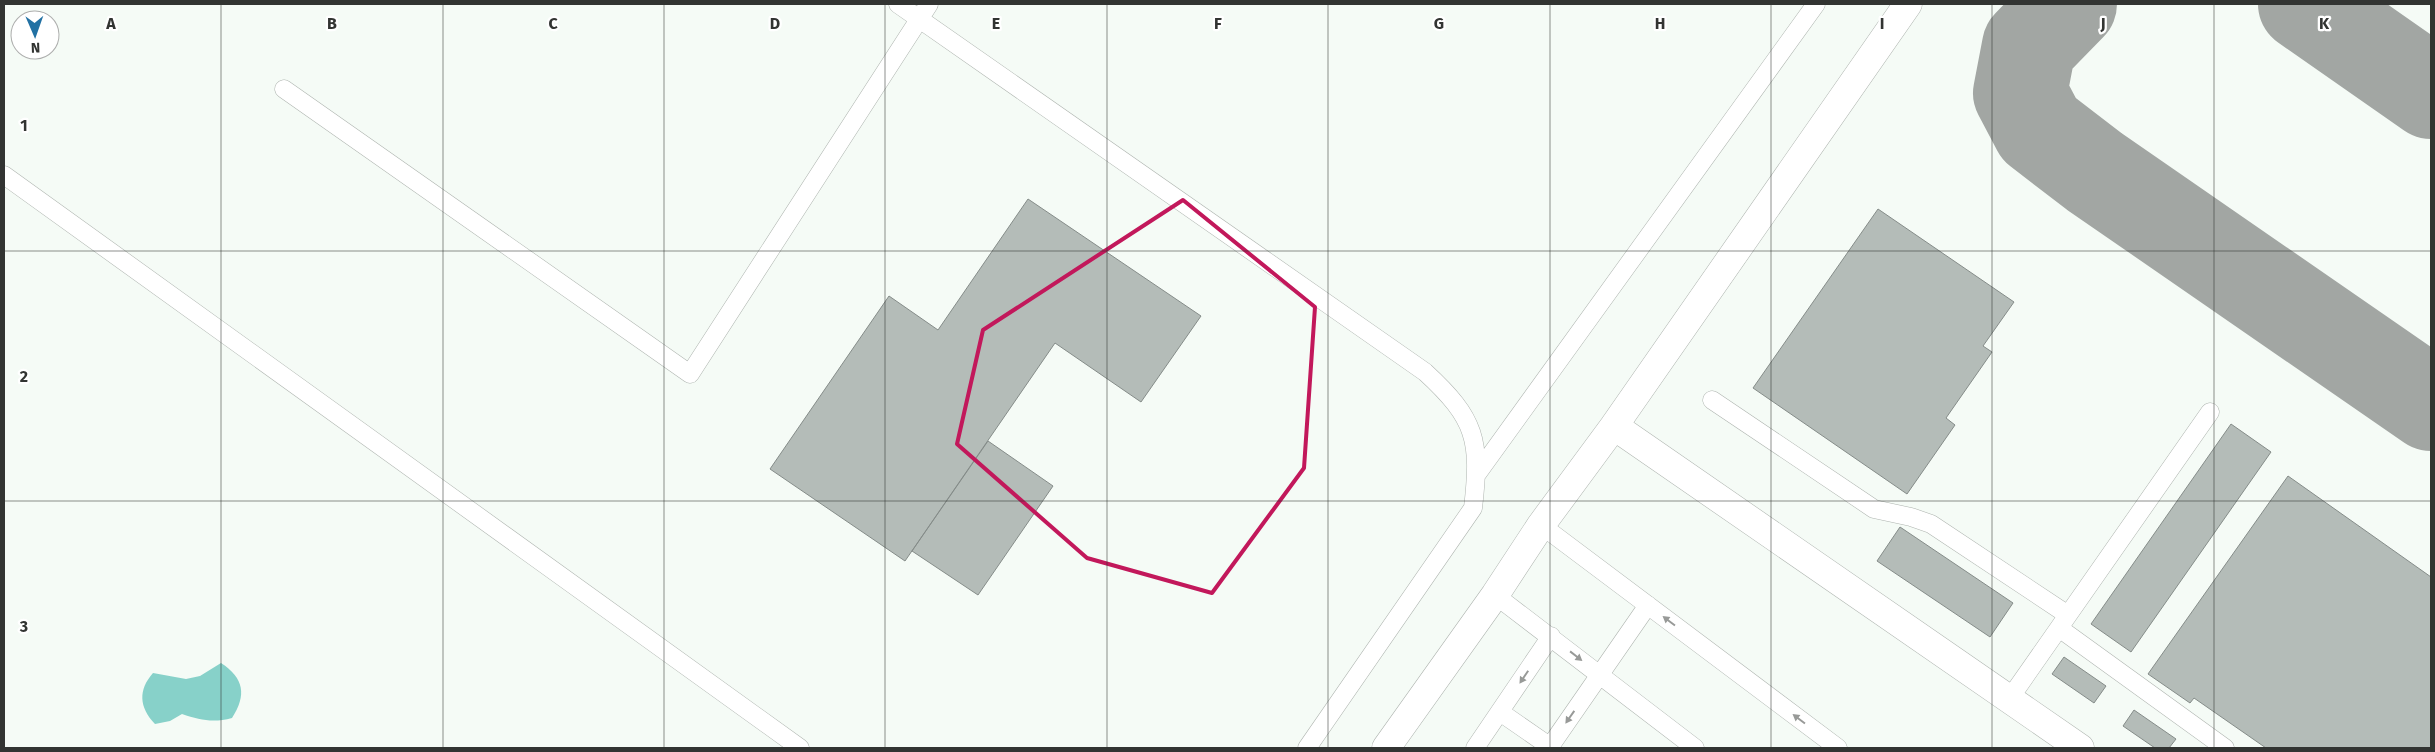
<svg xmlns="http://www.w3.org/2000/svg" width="2435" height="752" font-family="'Fira Sans',sans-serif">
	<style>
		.water { fill: #87d1c9 }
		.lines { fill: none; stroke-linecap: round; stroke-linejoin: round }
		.taxiway { stroke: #a2a6a3; stroke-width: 94 }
		.building { fill: #b4bcb8; stroke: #858c89 }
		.lane-casing { stroke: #aeb4af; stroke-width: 19 }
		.street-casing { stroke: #aeb4af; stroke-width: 29 }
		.lane { stroke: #fff; stroke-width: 18 }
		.street { stroke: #fff; stroke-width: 28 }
		.oneway { fill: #989a98 }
		.marked { fill: none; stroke: #c2185b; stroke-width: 4; stroke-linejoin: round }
		.grid { fill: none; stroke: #323432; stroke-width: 1; stroke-opacity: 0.55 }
		.grid-label { font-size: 16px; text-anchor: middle; font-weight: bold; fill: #323432; stroke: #fff; stroke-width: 4.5; stroke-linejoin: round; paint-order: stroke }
	</style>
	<rect width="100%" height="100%" fill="#f5fbf6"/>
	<!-- water -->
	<path class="water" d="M221,663C244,678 247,695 232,718C213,723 200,720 182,714L170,721L155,724C139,707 138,690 153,673L186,679L200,676Z"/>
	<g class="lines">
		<!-- taxiway -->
		<path class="taxiway" d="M2070,4L2029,46L2020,93L2039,129L2095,172L2431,404
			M2305,4L2431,92"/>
	</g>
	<!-- building -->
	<path class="building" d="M1028,199L1201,316L1141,402L1055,343L905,561L770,469L889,296L938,330Z
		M1878,209L2014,302L1983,346L1992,352L1946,418L1955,425L1907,494L1753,388Z
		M2231,424L2271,452L2131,652L2091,624Z
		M988,441L1053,486L978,595L912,551Z
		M2288,476L2431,577V748H2266L2194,698L2190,703L2148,674Z
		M1900,527L2013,603L1990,637L1877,561Z
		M2064,657L2106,686L2094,703L2052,674Z
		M2134,710L2176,739L2169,748H2155L2123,726Z"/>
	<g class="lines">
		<!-- lane casing -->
		<g class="lane-casing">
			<path id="lane" d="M898,4L1425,372C1476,419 1481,440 1473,508L1307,748
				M284,89L690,374L929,4
				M4,175L800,748
				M1712,400L1874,509L1911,517L1931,524L2068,615
				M1477,474L1816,4
				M1541,525L1838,748
				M1495,595L1695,748
				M2059,628L2225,748
				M2010,698L2210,412
				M1500,712L1552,748
				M1475,748L1551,636
				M1549,748L1648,605"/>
		</g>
		<!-- street casing -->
		<g class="street-casing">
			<path id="street" d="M1614,426L2080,748
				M1386,748L1495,595L1541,525L1614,426L1908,4"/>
		</g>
		<!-- lane -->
		<use href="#lane" class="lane"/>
		<!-- street -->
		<use href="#street" class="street"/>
	</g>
	<!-- one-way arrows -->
	<defs><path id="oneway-solid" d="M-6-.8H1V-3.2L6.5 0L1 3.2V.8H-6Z" transform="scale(1.25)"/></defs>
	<g class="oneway">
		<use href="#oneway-solid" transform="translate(1669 621) rotate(-143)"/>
		<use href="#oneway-solid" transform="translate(1576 656) rotate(38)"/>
		<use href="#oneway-solid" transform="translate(1524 677) rotate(124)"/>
		<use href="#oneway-solid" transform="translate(1570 717) rotate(125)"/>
		<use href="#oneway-solid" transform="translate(1799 719) rotate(-143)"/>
	</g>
	<!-- marked area -->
	<path class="marked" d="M1183,200L1315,307L1304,468L1212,593L1087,558L957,444L983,330Z"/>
	<!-- grid -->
	<path class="grid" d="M221,4V748M443,4V748M664,4V748M885,4V748M1107,4V748M1328,4V748M1550,4V748M1771,4V748M1992,4V748M2214,4V748M4,251H2431M4,501H2431"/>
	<g class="grid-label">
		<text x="111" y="29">A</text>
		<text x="332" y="29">B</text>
		<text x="553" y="29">C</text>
		<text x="775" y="29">D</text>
		<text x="996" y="29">E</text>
		<text x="1218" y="29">F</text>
		<text x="1439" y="29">G</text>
		<text x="1660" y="29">H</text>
		<text x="1882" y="29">I</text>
		<text x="2103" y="29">J</text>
		<text x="2324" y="29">K</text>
		<text x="24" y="131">1</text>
		<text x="24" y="382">2</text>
		<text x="24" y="632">3</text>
	</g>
	<!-- border -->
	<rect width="2435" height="752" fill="none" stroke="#323432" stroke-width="10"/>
	<!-- north arrow -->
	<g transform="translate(35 35) rotate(178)"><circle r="24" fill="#ffffff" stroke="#adaead"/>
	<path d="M0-4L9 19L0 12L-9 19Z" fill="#2271a3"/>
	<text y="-8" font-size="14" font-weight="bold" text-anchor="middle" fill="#323432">N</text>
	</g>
</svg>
